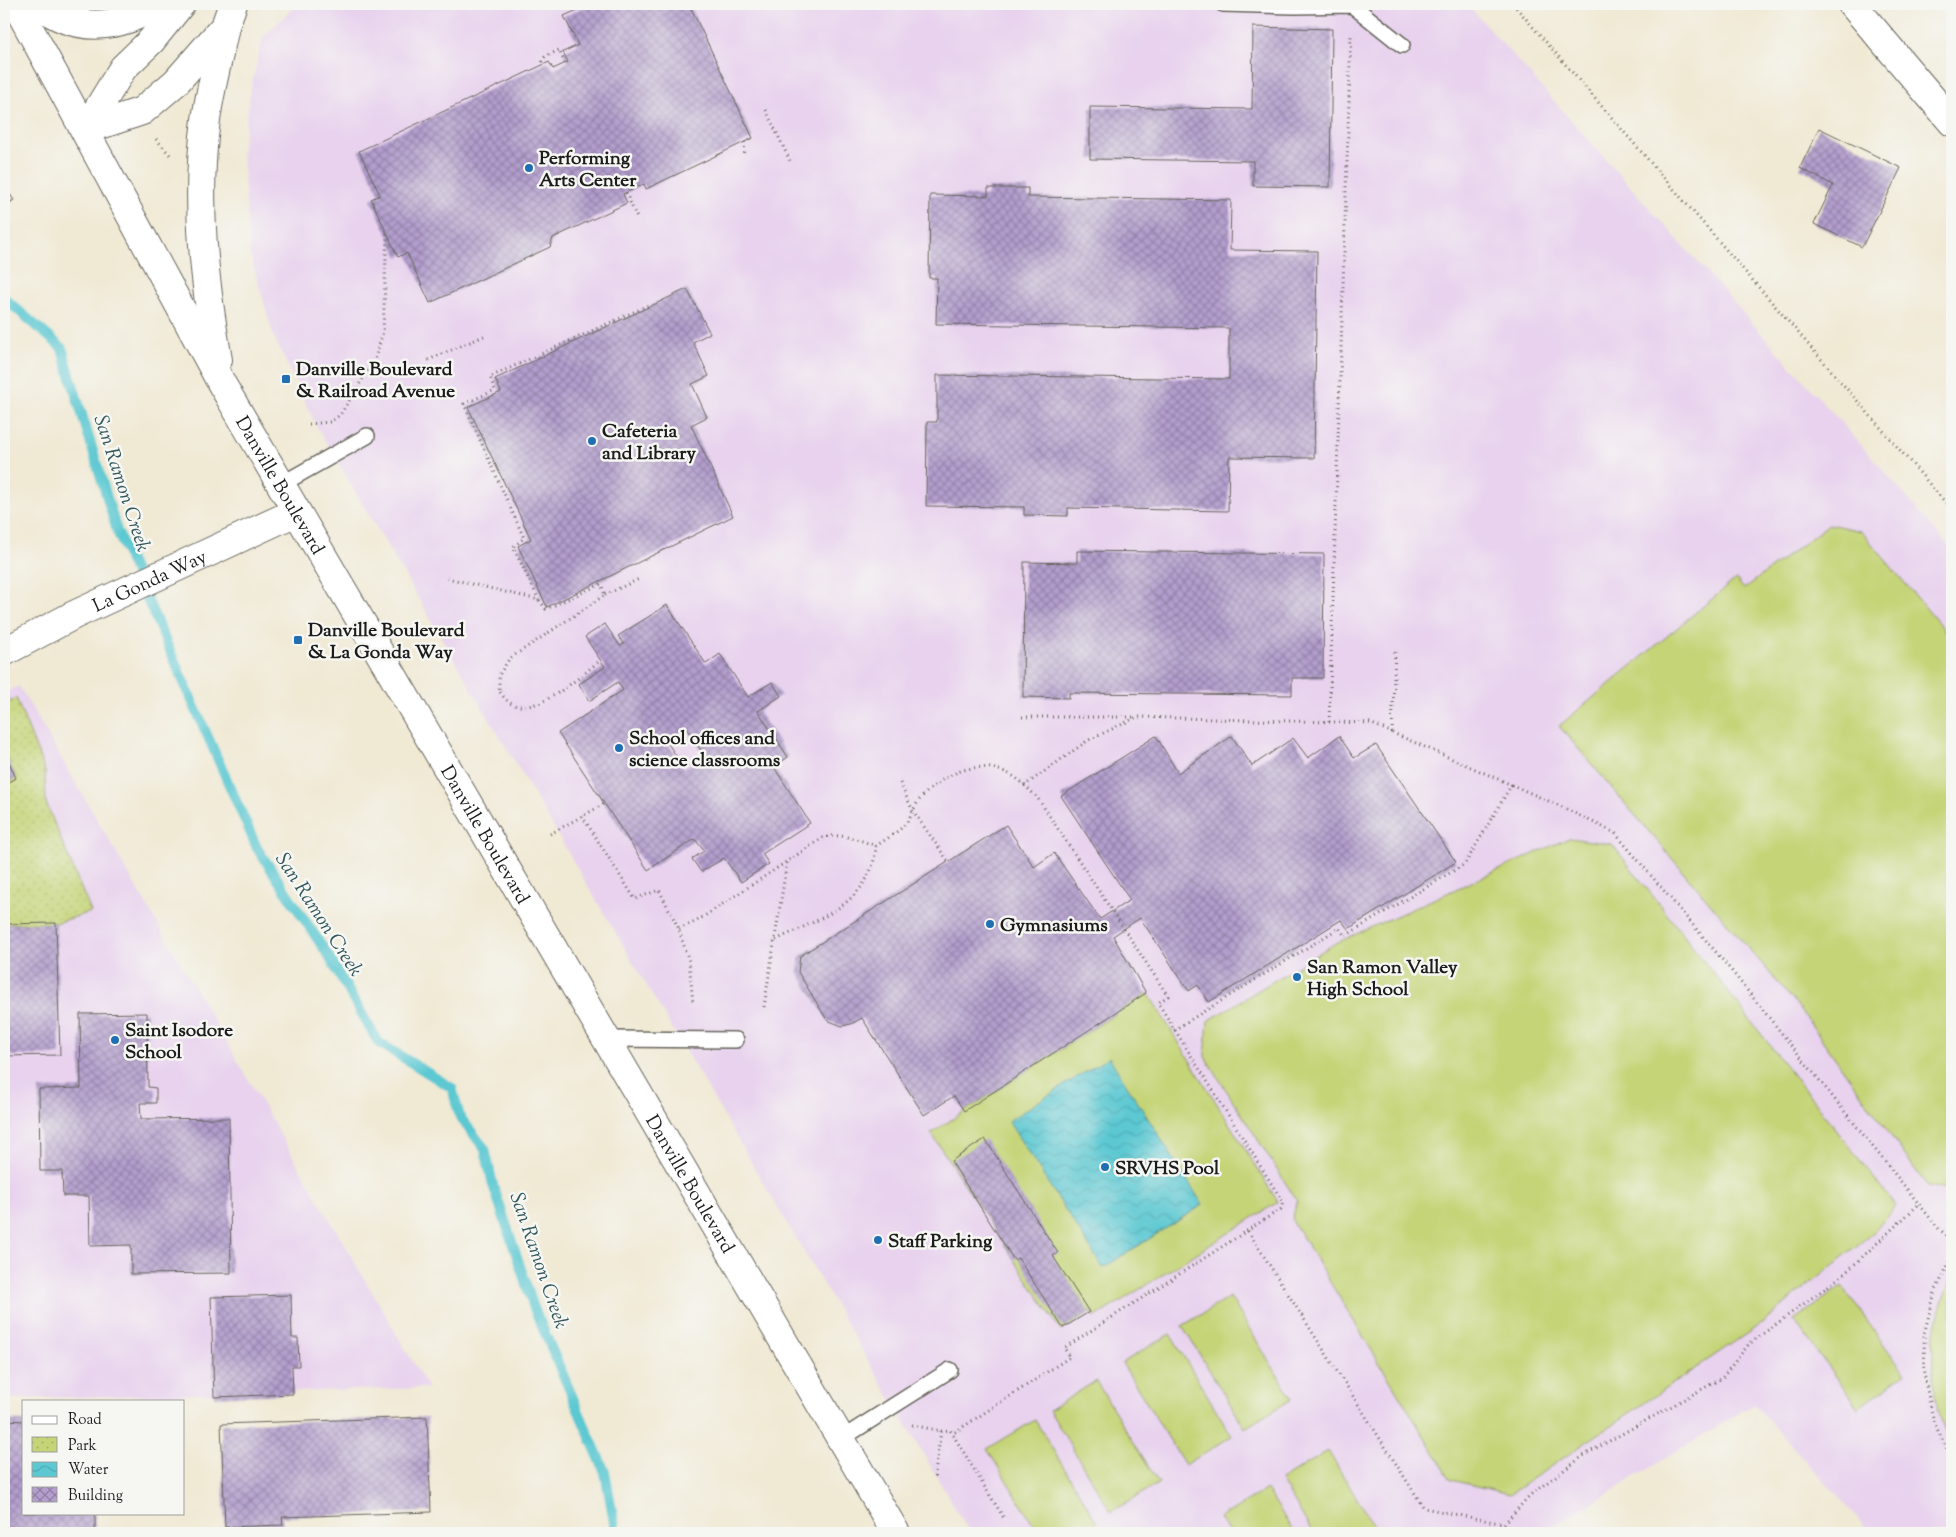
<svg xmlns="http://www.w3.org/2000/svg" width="1956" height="1537" font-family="'Sorts Mill Goudy',serif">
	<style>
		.built { fill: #e8d2ee }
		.park { fill: url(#park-dots); stroke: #70784a }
		.garden { fill: #c5d477; stroke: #70784a }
		.water { fill: url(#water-waves); stroke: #3c7277 }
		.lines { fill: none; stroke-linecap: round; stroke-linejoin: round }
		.stream { stroke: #5bc8d2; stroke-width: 10 }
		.building { fill: url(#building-cross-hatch); fill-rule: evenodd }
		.lane-casing { stroke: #66645c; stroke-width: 18 }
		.street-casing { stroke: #66645c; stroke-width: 30 }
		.secondary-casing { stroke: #66645c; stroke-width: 30 }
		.path { stroke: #66645c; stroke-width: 3; stroke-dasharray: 1 4; stroke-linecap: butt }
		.lane { stroke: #fff; stroke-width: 15 }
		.street { stroke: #fff; stroke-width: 28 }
		.secondary { stroke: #fff; stroke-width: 28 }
		.poi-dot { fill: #1f6fb2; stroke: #f6f6f2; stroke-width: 2 }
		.labels { text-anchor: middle; stroke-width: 5; stroke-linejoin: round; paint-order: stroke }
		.poi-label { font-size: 19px; font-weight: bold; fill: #1c1c1c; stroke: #f6f6f2; text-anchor: start }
		.street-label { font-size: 19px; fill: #1c1c1c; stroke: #f6f6f2 }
		.water-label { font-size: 20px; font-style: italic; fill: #32585c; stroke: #f6f6f2 }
	</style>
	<defs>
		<pattern id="park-dots" width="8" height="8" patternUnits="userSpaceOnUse" patternTransform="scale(1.25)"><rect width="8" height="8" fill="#c5d477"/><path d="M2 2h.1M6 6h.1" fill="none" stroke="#a9b566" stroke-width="1.8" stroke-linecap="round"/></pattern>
		<pattern id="water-waves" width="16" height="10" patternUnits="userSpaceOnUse" patternTransform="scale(1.25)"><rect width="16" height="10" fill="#5bc8d2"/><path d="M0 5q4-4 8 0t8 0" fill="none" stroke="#4fabb4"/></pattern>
		<pattern id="building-cross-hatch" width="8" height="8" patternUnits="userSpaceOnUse" patternTransform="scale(1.25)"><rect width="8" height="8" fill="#b39ecd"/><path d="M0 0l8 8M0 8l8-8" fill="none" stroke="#9180a6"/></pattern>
	</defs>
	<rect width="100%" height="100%" fill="#f6f6f2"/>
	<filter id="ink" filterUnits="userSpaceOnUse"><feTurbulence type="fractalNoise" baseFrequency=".02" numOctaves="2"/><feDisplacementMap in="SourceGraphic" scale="10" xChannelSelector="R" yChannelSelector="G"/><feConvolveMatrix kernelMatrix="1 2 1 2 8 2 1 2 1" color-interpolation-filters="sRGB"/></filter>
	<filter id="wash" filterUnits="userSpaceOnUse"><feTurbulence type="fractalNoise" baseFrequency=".0096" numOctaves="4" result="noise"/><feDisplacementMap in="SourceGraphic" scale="20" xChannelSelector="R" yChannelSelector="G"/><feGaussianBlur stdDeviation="1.12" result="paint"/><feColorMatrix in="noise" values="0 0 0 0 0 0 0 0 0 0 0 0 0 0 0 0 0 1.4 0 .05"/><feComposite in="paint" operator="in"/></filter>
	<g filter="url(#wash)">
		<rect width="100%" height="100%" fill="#f0e9d4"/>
		<!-- built -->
		<path class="built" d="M74,4H135L127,8L101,10L78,6Z
			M298,4H1467L1887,474L1952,551V1533H1871L1754,1404L1543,1533H970L317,427L274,337L250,254L242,152L251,87L263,37Z
			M19,686L428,1388L4,1399V693Z"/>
		<!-- park -->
		<path class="park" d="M16,698L45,771L46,803L91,912L56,923L4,924V784L16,778L4,751V705Z"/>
		<!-- garden -->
		<path class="garden" d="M1829,524L1861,531L1952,639V1191L1927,1186L1797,1005L1559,726L1736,579L1744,589Z
			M1569,838L1612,844L1896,1206L1875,1231L1758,1326L1510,1494L1451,1480L1292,1220L1297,1201L1205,1057L1208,1021L1334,944Z
			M1148,993L1278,1202L1094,1318L1091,1312L1061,1331L931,1133Z
			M1952,1276V1447C1925,1392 1927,1332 1952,1276Z
			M1842,1286L1905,1374L1858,1408L1794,1320Z
			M1230,1297L1292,1399L1245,1428L1182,1326Z
			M1170,1334L1232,1436L1185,1465L1122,1363Z
			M1096,1381L1159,1483L1111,1512L1049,1410Z
			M1035,1420L1097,1522L1079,1533H1039L987,1449Z
			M1328,1451L1378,1533H1313L1281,1480Z
			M1267,1489L1294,1533H1229L1220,1518Z"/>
		<!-- water -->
		<path class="water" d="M1109,1057L1203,1205L1103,1268L1008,1121Z"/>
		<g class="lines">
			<!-- stream -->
			<path class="stream" d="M4,298L62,348L117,531L257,848L328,955L378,1042L452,1088L460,1117L485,1149L493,1185L534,1308L605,1472L616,1533"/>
		</g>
		<g id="blocks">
			<!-- building -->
			<path class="building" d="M591,4H689L753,138L646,189L644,184L623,194L627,203L553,238L550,247L430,303L407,253L398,257L371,199L380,195L359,151L549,62L553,69L568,62L563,52L578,45L564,16Z
				M1253,27L1332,29L1330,187L1253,186V161L1090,159V107L1252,109Z
				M1819,128L1901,168L1862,247L1814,224L1833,185L1800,168Z
				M4,186L14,200L4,206Z
				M988,188H1028V197L1231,200L1230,250L1317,251L1314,458L1229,457L1228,511L1068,508V516L1024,515V507L926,506L927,422H937V375L1229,379V328L936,324L937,278H929L930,195L988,196Z
				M687,289L710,333L693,342L709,376L692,384L707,417L691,425L733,516L547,607L518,546L531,539L468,407L501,392L495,379Z
				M1077,551L1324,554L1323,678H1292V695L1069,693V698L1023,697L1024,562L1077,563Z
				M667,605L706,664L720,654L748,697L772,682L781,696L758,711L788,757L774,767L810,823L762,854L769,864L741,882L724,858L701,872L692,859L704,851L695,839L648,870L558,733L623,690L618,682L589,701L579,684L605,667L585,637L605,624L620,646L624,644L618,636ZM687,729L704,755L684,768L667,742Z
				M1156,736L1178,773L1232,736L1252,766L1293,738L1308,758L1339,736L1354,758L1376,745L1456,862L1348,929L1341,920L1209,1002L1198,985L1189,991L1140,918L1113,936L1146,993L964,1111L954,1096L924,1115L862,1018L851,1024L842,1026L827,1020L798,972L800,956L1006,825L1034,867L1054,853L1100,919L1130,900L1061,796Z
				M4,751L16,778L4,784Z
				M56,923L60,1055L4,1056V924Z
				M147,1013L148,1087L156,1088V1103H140L141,1119L229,1118L231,1273L131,1274V1245L90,1246L89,1196H63L62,1171H40L39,1089L81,1088L80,1014Z
				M985,1139L1058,1253L1053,1256L1089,1312L1063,1328L1018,1258L1014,1260L951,1161Z
				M291,1295L292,1338H298L299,1366H292L293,1394L214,1397L211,1297Z
				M427,1417L431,1512L282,1517L283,1525L225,1527L221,1424Z
				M6,1420L24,1421V1513H95V1533H4Z"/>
		</g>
	</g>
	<g filter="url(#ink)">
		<use href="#blocks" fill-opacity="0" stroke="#66645c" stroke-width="1"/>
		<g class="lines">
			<!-- lane casing -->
			<g class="lane-casing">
				<path id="lane" d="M1223,4L1295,6L1352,5L1402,45
					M280,485L367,436
					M606,1039L736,1040
					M841,1439L950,1370"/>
			</g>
			<!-- street casing -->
			<g class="street-casing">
				<path id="street" d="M1852,4L1952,122"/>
			</g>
			<!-- secondary casing -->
			<g class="secondary-casing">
				<g id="secondary">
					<path id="s1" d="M16,4L223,386L896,1533"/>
					<path d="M38,4C77,34 119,29 159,4"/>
					<path d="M85,130L142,111L176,82L225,26L233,4"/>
					<path d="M85,130L123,68L151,41L181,4"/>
					<path d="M218,360C204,281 195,199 206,120C210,89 219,57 225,26"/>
					<path id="s2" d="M4,652L74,615L296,512"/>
				</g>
			</g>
			<!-- path -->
			<path class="path" d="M1513,4L1952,510
				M542,62L545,57L559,50L565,63
				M766,110L790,161
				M156,139L170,155
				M744,142L745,156
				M626,193L637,218
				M428,360L484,336
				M309,424L330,422L340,415L375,359L383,332L387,233
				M447,578L539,600L546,609L601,584L605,595L509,659L499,675V691C502,695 506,700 510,703C537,718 579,676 600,661
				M605,595L639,579
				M539,600L513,547L524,538L464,404L495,390L490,377L649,305
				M1022,717H1134
				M1329,722L1351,36
				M1392,733L1395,650
				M900,783L913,811L948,861
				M1024,786L1087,741L1137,717L1370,723L1560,806L1615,833L1726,964L1939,1229L1952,1240
				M582,816L635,899L659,890L678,927L689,961L693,1003
				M550,834L604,804
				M679,929L697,921L824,837C842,833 860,840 876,846
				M776,940C820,918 872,903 876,846C886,839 899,832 907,822C912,816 914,806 920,799C944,773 978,757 1011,775C1021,780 1029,790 1037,797L1168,996L1158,1003L1283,1202L1281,1209L1064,1348L1070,1357L952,1434
				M764,1007L787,862
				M1174,1030L1339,928L1345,936L1465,864L1512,784
				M1248,1231L1424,1508L1504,1524L1530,1495L1586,1454L1722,1378L1749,1344L1843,1275L1919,1204
				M1952,1257L1935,1292L1924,1334L1925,1381L1934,1422L1952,1461
				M912,1425L941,1431L934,1480
				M941,1431L950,1430L1005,1520"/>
			<!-- lane -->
			<use href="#lane" class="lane"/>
			<!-- street -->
			<use href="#street" class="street"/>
			<!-- secondary -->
			<use href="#secondary" class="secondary"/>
		</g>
	</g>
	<!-- markers -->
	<g class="poi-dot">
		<circle cx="529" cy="168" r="5"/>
		<rect x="281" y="374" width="10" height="10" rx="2.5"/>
		<circle cx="592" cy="441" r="5"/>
		<rect x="293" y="635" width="10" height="10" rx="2.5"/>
		<circle cx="619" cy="748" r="5"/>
		<circle cx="990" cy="924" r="5"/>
		<circle cx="1297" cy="977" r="5"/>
		<circle cx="115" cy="1040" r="5"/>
		<circle cx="1105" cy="1167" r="5"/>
		<circle cx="878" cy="1240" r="5"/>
	</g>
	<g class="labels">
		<!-- poi labels -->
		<g class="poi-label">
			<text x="539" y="164">Performing<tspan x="539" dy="22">Arts Center</tspan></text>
			<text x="296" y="375">Danville Boulevard<tspan x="296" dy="22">&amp; Railroad Avenue</tspan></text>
			<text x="602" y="437">Cafeteria<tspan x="602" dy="22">and Library</tspan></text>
			<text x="308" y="636">Danville Boulevard<tspan x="308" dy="22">&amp; La Gonda Way</tspan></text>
			<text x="629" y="744">School offices and<tspan x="629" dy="22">science classrooms</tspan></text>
			<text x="1000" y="931">Gymnasiums</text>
			<text x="1307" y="973">San Ramon Valley<tspan x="1307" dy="22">High School</tspan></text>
			<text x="125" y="1036">Saint Isodore<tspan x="125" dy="22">School</tspan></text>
			<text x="1115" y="1174">SRVHS Pool</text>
			<text x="888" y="1247">Staff Parking</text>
		</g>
		<!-- street labels -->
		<g class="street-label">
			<text dy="7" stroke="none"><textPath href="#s1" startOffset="549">Danville Boulevard</textPath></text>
			<text dy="7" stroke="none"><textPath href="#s2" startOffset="162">La Gonda Way</textPath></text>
			<text dy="7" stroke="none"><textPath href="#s1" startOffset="954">Danville Boulevard</textPath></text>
			<text dy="7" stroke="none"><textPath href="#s1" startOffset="1359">Danville Boulevard</textPath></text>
		</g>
		<!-- water labels -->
		<g class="water-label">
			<text transform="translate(123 483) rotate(72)" y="7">San Ramon Creek</text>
			<text transform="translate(320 914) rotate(57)" y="7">San Ramon Creek</text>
			<text transform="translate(540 1260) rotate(71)" y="7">San Ramon Creek</text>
		</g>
	</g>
	<!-- margin -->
	<rect width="1956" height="1537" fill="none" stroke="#f6f6f2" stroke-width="20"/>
	<!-- legend -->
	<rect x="22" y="1400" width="162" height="115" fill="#f6f6f2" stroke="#9f9f9c"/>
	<rect x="32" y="1416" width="25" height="8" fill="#ffffff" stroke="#9f9f9c"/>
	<text x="68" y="1424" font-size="15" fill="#1c1c1c">Road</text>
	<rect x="32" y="1437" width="25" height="15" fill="url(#park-dots)" stroke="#9f9f9c"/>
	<text x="68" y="1450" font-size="15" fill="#1c1c1c">Park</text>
	<rect x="32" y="1462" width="25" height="15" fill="url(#water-waves)" stroke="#9f9f9c"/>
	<text x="68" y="1474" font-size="15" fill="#1c1c1c">Water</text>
	<rect x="32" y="1487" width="25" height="15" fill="url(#building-cross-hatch)" stroke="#9f9f9c"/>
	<text x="68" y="1500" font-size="15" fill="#1c1c1c">Building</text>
</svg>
